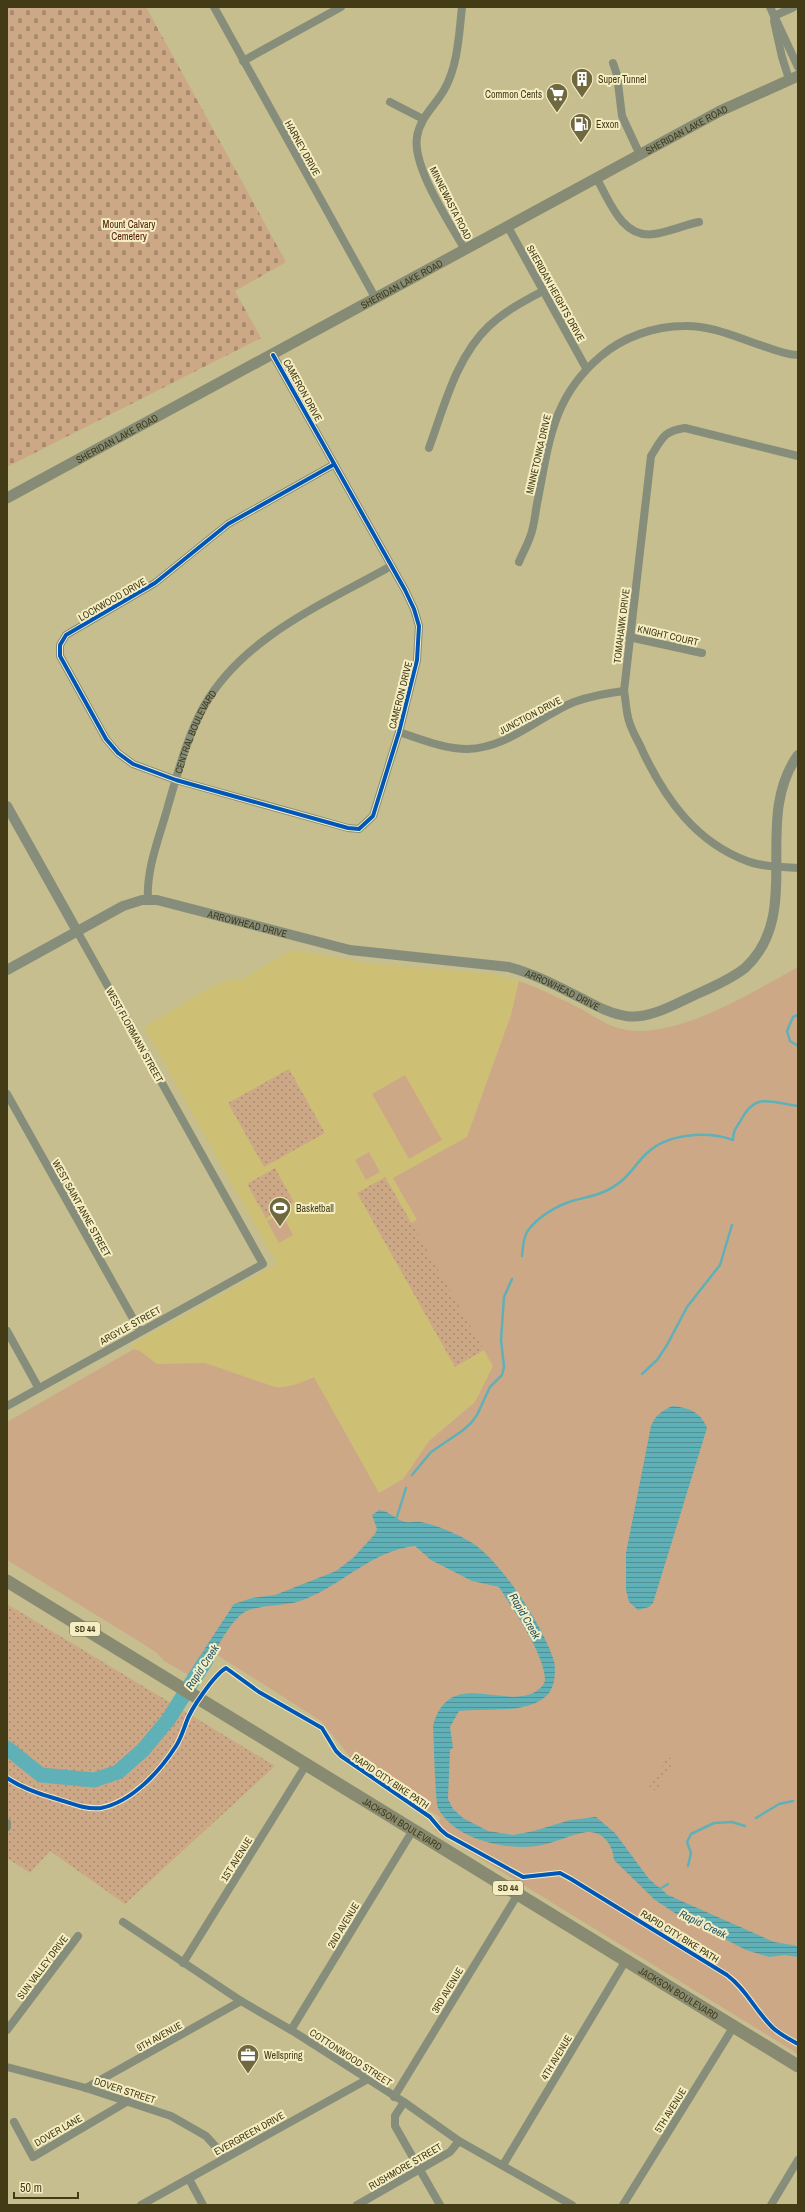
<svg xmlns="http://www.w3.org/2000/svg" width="805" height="2212" font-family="'Archivo Narrow',sans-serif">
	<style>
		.built { fill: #cdc075 }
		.grass { fill: #cda887 }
		.cemetery { fill: url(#cemetery-stones) }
		.park { fill: url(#park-dots) }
		.water { fill: url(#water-rules) }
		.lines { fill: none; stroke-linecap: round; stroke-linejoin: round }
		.stream { stroke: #60b0b7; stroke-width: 2.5 }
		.river { stroke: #60b0b7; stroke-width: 15 }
		.minor { stroke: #868e7b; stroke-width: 8 }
		.tertiary { stroke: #868e7b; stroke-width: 10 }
		.secondary { stroke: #858b74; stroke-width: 11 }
		.primary { stroke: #888b71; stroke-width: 13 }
		.cycleway-casing { stroke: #f5eec4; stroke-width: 6 }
		.cycleway { stroke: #0057b8; stroke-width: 4 }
		.labels { text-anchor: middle; stroke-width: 4; stroke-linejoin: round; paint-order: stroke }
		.shield { fill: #f5eec4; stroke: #78714a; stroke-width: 1 }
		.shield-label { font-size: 9px; font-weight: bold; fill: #423b16 }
		.poi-label { font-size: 10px; fill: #423b16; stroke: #f5eec4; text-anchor: start }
		.street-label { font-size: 10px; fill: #423b16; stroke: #f5eec4 }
		.park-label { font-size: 10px; fill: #501c08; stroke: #f5eec4 }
		.water-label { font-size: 11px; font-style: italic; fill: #235360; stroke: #f5eec4 }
	</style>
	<defs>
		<pattern id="cemetery-stones" width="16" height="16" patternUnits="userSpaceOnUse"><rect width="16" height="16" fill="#cda887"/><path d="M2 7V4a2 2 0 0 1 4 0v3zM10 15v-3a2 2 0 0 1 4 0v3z" fill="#a88a6d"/></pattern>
		<pattern id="park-dots" width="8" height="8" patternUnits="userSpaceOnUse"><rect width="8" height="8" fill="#cda887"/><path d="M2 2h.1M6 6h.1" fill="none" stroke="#a88a6d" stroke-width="1.8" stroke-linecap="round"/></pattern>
		<pattern id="water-rules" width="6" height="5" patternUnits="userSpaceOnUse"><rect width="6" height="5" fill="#60b0b7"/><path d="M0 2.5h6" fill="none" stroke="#519094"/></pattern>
	</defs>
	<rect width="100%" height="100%" fill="#c6be8e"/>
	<!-- built -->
	<path class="built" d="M292,950L372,964L494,974L519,981L511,1015L467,1137L393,1178L417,1220L411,1224L493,1366L475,1402L446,1425L403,1478L378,1493L344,1430L298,1384L284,1388L275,1387L205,1363L157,1364L140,1351L134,1349L131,1345L277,1264L144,1027L209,988L225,981L242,979Z"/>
	<!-- grass -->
	<path class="grass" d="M798,967V2054L434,1830L441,1818L350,1757L321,1721L211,1651L194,1678L164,1661L157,1653L140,1642L7,1560V1422L134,1349L140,1351L157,1364L205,1363L275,1387C289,1388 301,1383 314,1377L379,1493L403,1479L429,1441L475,1402L493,1366L410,1223L417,1220L393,1178L467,1137L511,1015L519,981C541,989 562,999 583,1010C593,1016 604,1023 615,1027C668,1046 752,992 798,967Z
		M405,1075L442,1140L409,1159L372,1094Z
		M369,1152L380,1172L366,1180L355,1160Z
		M282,1213L293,1235L279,1243L267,1221Z"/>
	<!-- cemetery -->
	<path class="cemetery" d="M7,7H146L286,262L235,291L261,338L7,467Z"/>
	<!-- park -->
	<path class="park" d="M289,1069L325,1133L264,1167L228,1103Z
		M275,1168L294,1202L266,1218L247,1184Z
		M385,1177L484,1350L455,1367L357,1193Z
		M7,1604L275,1766L125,1904L50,1851L30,1873L7,1858Z
		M668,1757L674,1760L656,1791L649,1787Z"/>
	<!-- water -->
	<path class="water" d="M673,1406C689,1408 701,1412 707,1428L653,1603L649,1607L638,1610L629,1602L626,1590V1553L651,1426C655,1416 662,1410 673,1406Z
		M379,1510C392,1512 397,1521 406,1522C411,1523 416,1521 421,1522C439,1526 458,1534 474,1544C502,1563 544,1628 554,1661C556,1669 555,1686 549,1693C532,1715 484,1708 459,1711L450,1727L453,1748L450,1750L448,1799L453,1809L463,1818L488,1831L513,1835L534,1831L570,1820L596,1817L615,1833L649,1879L668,1895L774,1942L798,1946V1957L785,1955L769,1957L746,1950L678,1915L655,1900L614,1860C613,1847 605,1832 589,1832C577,1832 554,1843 542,1845C510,1852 454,1840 438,1808C435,1801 434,1739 433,1726C449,1664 510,1714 539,1689C542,1687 545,1683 545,1679C544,1653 513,1609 499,1587L472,1581L431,1560L415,1546C369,1551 339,1589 297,1602C283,1606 254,1605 243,1613C225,1627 212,1659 200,1679L191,1673L207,1645L234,1604L252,1598L275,1595L336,1571L353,1558L375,1534L377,1529L372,1515Z"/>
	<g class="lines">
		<!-- stream -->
		<path class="stream" d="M798,1015L793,1017L787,1031L790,1041L798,1046
			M522,1256C523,1248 523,1239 527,1232C536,1218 556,1206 572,1201C583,1198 595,1196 606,1191C628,1180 631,1169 646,1154C667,1133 707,1131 733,1140C733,1131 736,1128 741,1120C756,1091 772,1103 798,1106
			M642,1374L657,1360L667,1345L687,1307L720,1265L732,1225
			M412,1475L431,1452L462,1431L471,1423L477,1415L490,1387L502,1375L504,1367L501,1340L504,1297L512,1279
			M396,1520L406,1488
			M756,1818L779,1804L793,1801
			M688,1866L691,1853L687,1842L691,1834L714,1823L732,1822L745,1826
			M658,1890L668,1884"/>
		<!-- river -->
		<path class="river" d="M7,1748L41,1775L94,1780L118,1772L143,1750L168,1720L206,1660"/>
		<!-- minor -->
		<g class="minor">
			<path d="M214,7L376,299"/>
			<path d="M462,7C459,34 458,66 444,90C435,106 420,117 417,137C412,167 450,223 465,250"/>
			<path d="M770,7L798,67"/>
			<path d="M774,16L794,7"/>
			<path d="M774,21L782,57L789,79"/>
			<path d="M243,61L341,7"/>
			<path d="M613,63L617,75L622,116L640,155"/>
			<path d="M390,102L423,119"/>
			<path d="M597,179C609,200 622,239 654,234C669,232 684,225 699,222"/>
			<path d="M508,227L586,368"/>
			<path d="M273,355L405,590L414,609L419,626L417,660L399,732L373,816L359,829L348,828L176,780L133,764L118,753L106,739L60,656V645L66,635L155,583L228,524L333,465"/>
			<path d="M429,448C444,407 456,357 489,326C505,311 524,301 543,291"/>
			<path d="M798,456L685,428C663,431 662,439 651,456L624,691C626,701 626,712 629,721C632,732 639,742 643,752C666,800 696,842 747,861C762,867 782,867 798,868"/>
			<path d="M519,562C522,554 527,546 530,537C535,525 535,511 538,499C549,441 553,396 601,356C623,337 655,326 684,326C711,325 738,338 763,346C774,350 786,355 798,355"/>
			<path d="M629,637L702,653"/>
			<path d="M399,732C421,739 444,749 467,749C508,748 538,717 574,702C591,696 607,693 624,691"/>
			<path id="s1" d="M148,900C146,868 160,836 168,806C178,772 187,737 204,706C244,636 324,604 391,566"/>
			<path d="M7,1094L140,1331"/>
			<path d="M7,1331L38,1387"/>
			<path d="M7,1406L263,1264L77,931"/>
			<path d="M7,1823V1827"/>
			<path d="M123,1922L241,2001L291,2030L404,2102L459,2141L572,2205"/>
			<path d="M183,1963L306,1765"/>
			<path d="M7,2030L78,1936"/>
			<path d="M291,2030L413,1830"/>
			<path d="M7,2067L86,2088L171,2116L206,2136L225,2157"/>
			<path d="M86,2088L241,2001"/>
			<path d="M394,2097L518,1894"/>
			<path d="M404,2102L395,2116V2126L440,2205"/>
			<path d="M14,2122L33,2157L128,2101"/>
			<path d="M503,2165L626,1960"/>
			<path d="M189,2179L203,2205"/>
			<path d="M141,2205L368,2079"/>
			<path d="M357,2205L450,2152L459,2141"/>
			<path d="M623,2205L734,2026"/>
			<path d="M771,2205L798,2160"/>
		</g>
		<!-- tertiary -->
		<g class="tertiary">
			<path d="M7,806L77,931"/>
			<path id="s2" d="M7,970L123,906L142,900H157L350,950L509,967C535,974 557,986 581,998C595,1005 610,1014 626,1016C649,1020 677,1003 697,994C713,987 731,979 745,968C805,913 751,820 798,755"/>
		</g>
		<!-- secondary -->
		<path class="secondary" id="s3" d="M7,498L720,111L798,76"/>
		<!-- primary -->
		<path class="primary" id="s4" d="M7,1581L798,2066"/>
		<!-- cycleway casing -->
		<g class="cycleway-casing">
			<path id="cycleway" d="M273,355L405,590L414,609L419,626L417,660L399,732L373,816L359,829L348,828L176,780L133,764L118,753L106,739L60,656V645L66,635L155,583L228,524L333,465
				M7,1778C22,1788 39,1794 57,1799C70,1803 86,1810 101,1808C132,1802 160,1771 176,1746C181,1738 183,1731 186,1723C190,1710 214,1675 226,1668L259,1692L322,1728L336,1751L341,1756L430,1817L441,1830L447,1835L523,1877L560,1873L571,1879L727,1975C746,1989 755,2010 772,2027C779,2034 789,2039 798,2044"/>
		</g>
		<!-- cycleway -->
		<use href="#cycleway" class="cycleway"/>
	</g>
	<!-- icons -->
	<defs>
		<g id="building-pin" transform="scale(1.15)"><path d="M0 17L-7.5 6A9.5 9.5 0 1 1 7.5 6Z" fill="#706940" stroke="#f5eec4"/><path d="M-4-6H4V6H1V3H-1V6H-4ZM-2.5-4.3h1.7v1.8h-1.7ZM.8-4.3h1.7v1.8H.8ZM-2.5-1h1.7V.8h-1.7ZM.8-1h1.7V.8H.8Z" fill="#fff"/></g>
		<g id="supermarket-pin" transform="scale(1.15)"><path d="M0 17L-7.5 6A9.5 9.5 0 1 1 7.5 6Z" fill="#706940" stroke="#f5eec4"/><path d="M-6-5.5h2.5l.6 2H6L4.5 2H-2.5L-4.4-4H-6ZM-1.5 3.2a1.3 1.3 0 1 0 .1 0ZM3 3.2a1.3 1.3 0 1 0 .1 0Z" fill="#fff"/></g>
		<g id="fuel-pin" transform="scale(1.15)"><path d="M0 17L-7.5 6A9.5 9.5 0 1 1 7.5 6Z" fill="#706940" stroke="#f5eec4"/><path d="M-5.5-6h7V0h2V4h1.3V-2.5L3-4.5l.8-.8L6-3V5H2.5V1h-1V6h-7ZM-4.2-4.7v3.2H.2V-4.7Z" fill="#fff"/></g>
		<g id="stadium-pin" transform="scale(1.15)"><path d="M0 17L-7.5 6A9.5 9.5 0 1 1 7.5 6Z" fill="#706940" stroke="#f5eec4"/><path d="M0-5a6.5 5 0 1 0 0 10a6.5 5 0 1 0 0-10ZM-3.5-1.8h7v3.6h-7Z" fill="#fff"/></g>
		<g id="office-pin" transform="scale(1.15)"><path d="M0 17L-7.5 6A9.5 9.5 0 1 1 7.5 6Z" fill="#706940" stroke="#f5eec4"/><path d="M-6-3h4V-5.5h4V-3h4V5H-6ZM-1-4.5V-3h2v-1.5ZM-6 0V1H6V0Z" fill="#fff"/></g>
	</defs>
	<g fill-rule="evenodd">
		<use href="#building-pin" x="582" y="79"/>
		<use href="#supermarket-pin" x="557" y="94"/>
		<use href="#fuel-pin" x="581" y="124"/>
		<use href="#stadium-pin" x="280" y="1208"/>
		<use href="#office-pin" x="248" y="2055"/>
	</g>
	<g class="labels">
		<!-- shield labels -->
		<g class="shield">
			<rect x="70" y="1622" width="30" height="14" rx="3"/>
			<rect x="493" y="1881" width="30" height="14" rx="3"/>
		</g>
		<g class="shield-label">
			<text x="85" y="1632">SD 44</text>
			<text x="508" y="1891">SD 44</text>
		</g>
		<!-- poi labels -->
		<g class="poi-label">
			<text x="598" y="83">Super Tunnel</text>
			<text x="542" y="98" text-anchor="end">Common Cents</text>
			<text x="596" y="128">Exxon</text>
			<text x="296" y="1212">Basketball</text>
			<text x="264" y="2059">Wellspring</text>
		</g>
		<!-- street labels -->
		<g class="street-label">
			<text dy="4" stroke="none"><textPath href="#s3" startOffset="773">SHERIDAN LAKE ROAD</textPath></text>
			<text transform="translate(303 148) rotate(61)" y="4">HARNEY DRIVE</text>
			<text transform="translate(451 203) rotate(63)" y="4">MINNEWASTA ROAD</text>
			<text dy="4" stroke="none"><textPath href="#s3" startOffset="449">SHERIDAN LAKE ROAD</textPath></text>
			<text transform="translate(556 293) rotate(61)" y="4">SHERIDAN HEIGHTS DRIVE</text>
			<text transform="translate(303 390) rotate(61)" y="4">CAMERON DRIVE</text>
			<text dy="4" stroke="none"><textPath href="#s3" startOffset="125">SHERIDAN LAKE ROAD</textPath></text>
			<text transform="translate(538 454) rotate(-77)" y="4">MINNETONKA DRIVE</text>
			<text transform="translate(112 599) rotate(-30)" y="4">LOCKWOOD DRIVE</text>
			<text transform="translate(621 626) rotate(-83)" y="4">TOMAHAWK DRIVE</text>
			<text transform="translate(668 635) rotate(13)" y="4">KNIGHT COURT</text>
			<text transform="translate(400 695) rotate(-76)" y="4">CAMERON DRIVE</text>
			<text transform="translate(530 715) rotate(-28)" y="4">JUNCTION DRIVE</text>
			<text dy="4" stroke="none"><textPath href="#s1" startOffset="176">CENTRAL BOULEVARD</textPath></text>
			<text dy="4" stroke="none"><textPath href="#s2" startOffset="261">ARROWHEAD DRIVE</textPath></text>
			<text dy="4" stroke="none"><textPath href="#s2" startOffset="585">ARROWHEAD DRIVE</textPath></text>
			<text transform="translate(135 1035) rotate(61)" y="4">WEST FLORMANN STREET</text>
			<text transform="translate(82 1208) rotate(61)" y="4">WEST SAINT ANNE STREET</text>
			<text transform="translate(130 1325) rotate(-29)" y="4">ARGYLE STREET</text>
			<text transform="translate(391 1781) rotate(34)" y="4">RAPID CITY BIKE PATH</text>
			<text dy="4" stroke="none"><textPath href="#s4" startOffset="464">JACKSON BOULEVARD</textPath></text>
			<text transform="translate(236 1859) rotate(-58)" y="4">1ST AVENUE</text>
			<text transform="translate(343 1925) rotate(-59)" y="4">2ND AVENUE</text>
			<text transform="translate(680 1936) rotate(32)" y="4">RAPID CITY BIKE PATH</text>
			<text transform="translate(42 1967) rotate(-53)" y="4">SUN VALLEY DRIVE</text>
			<text transform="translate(447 1990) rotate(-59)" y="4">3RD AVENUE</text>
			<text dy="4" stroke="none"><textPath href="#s4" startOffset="788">JACKSON BOULEVARD</textPath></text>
			<text transform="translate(159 2036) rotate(-29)" y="4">9TH AVENUE</text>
			<text transform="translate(351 2057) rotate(33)" y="4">COTTONWOOD STREET</text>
			<text transform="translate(556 2057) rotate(-59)" y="4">4TH AVENUE</text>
			<text transform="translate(125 2090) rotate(18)" y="4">DOVER STREET</text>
			<text transform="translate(670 2110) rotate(-58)" y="4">5TH AVENUE</text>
			<text transform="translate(58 2130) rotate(-30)" y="4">DOVER LANE</text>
			<text transform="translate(249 2133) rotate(-29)" y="4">EVERGREEN DRIVE</text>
			<text transform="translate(405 2166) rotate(-30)" y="4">RUSHMORE STREET</text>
		</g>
		<!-- park labels -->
		<g class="park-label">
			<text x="129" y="228">Mount Calvary<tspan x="129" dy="12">Cemetery</tspan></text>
		</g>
		<!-- water labels -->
		<g class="water-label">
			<text transform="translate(525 1616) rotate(60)" y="4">Rapid Creek</text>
			<text transform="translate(202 1667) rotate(-57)" y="4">Rapid Creek</text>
			<text transform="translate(703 1924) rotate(26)" y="4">Rapid Creek</text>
		</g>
	</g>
	<!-- border -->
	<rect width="805" height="2212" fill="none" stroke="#423b16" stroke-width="16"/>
	<!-- scale -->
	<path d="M14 2192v6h64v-6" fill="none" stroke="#423b16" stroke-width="2"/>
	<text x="20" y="2192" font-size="12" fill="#423b16" stroke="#f5eec4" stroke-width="3" paint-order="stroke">50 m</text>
</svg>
